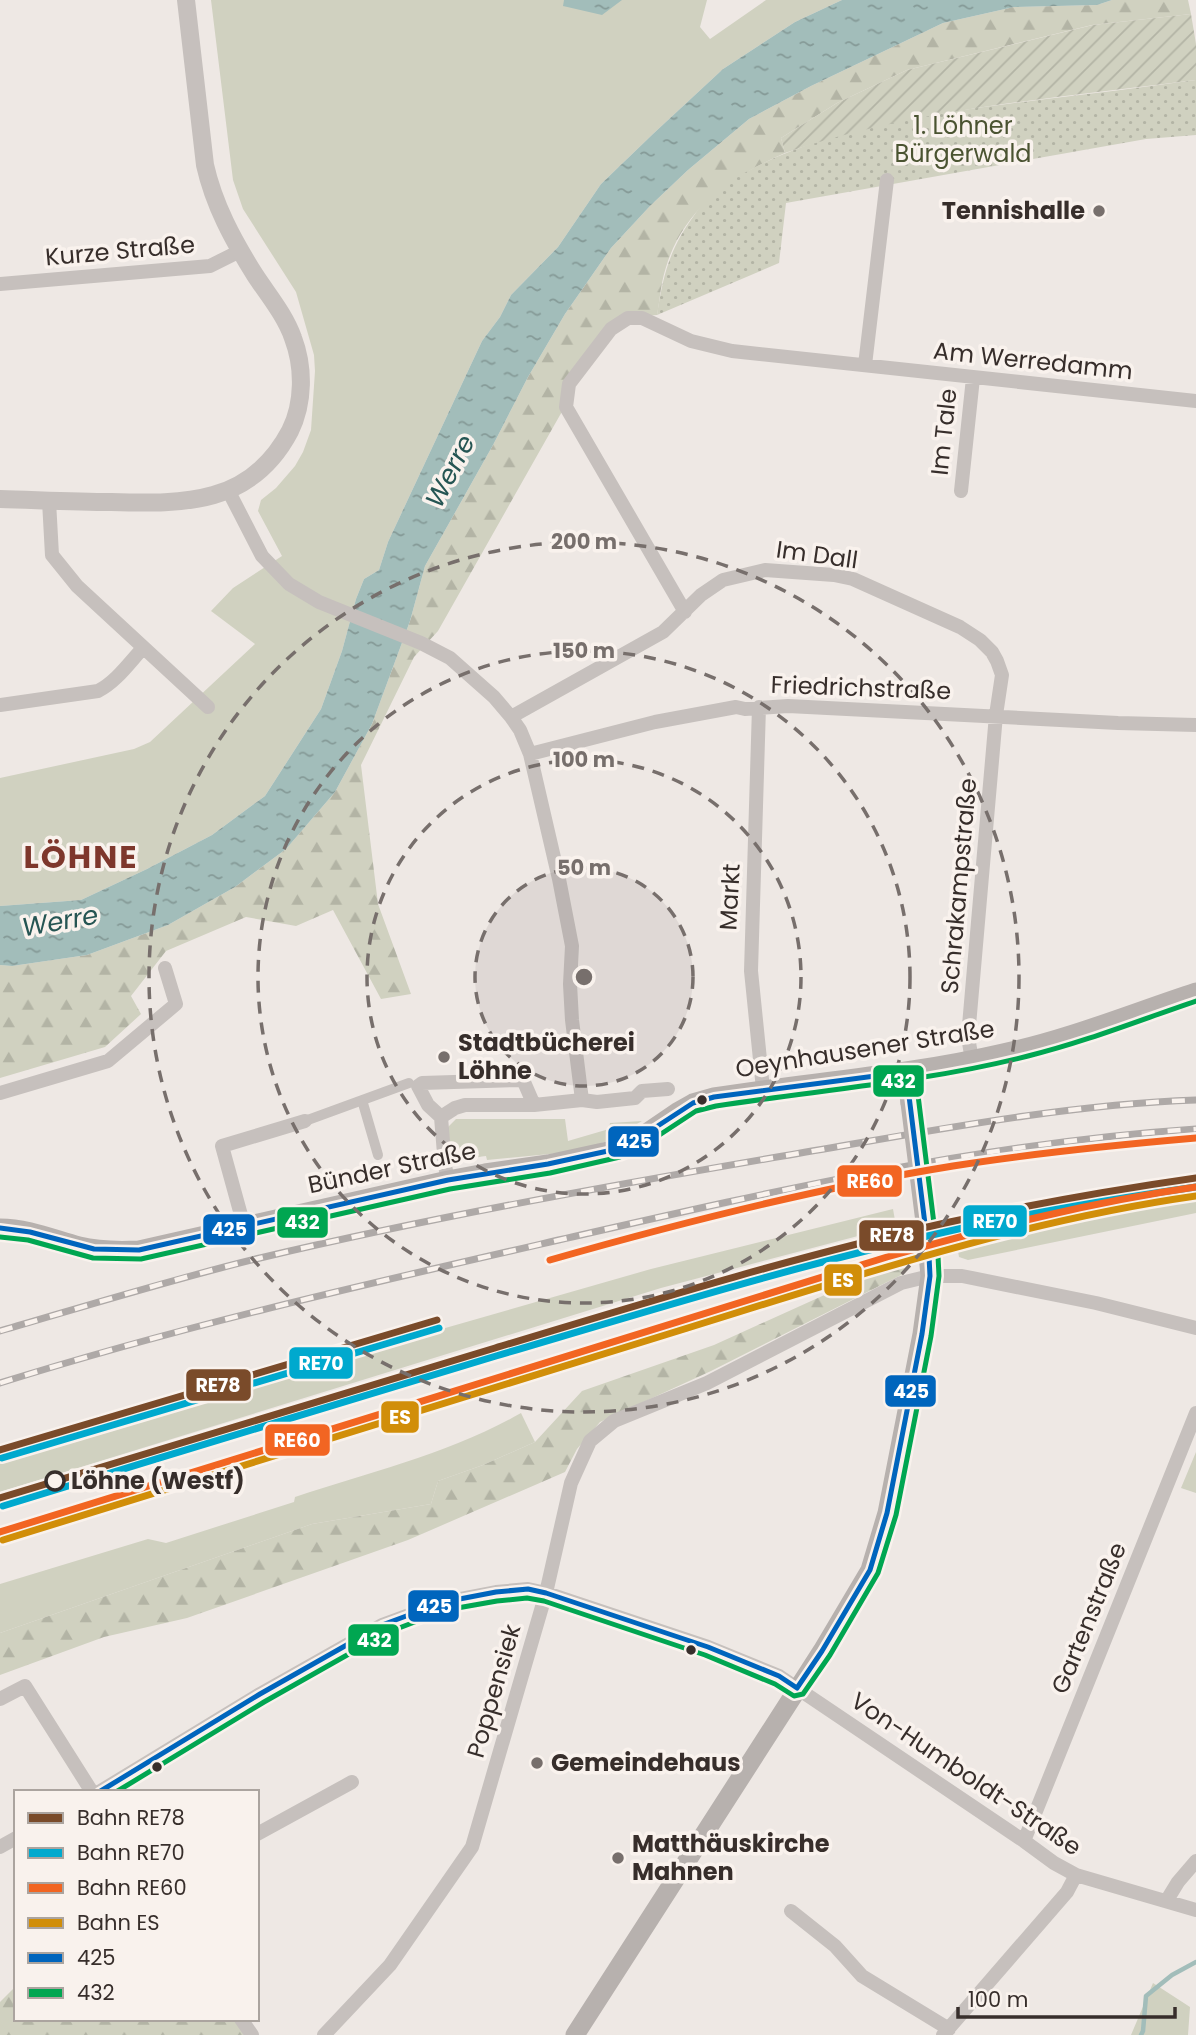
<svg xmlns="http://www.w3.org/2000/svg" width="1196" height="2035" font-family="Poppins,sans-serif">
	<style>
		.grass { fill: #d0d1c0 }
		.forest { fill: url(#forest-firs) }
		.park { fill: url(#park-dots) }
		.garden { fill: url(#garden-furrows) }
		.water { fill: url(#water-ripples) }
		.lines { fill: none; stroke-linecap: round; stroke-linejoin: round }
		.stream { stroke: #a2bdba; stroke-width: 4.5 }
		.pedestrian { stroke: #c6c0bd; stroke-width: 10 }
		.minor { stroke: #c6c0bd; stroke-width: 14 }
		.tertiary { stroke: #c6c0bd; stroke-width: 18 }
		.secondary { stroke: #b7b1ae; stroke-width: 19 }
		.rail-casing { stroke: #aea9a7; stroke-width: 7 }
		.rail { stroke: #f9f2ed; stroke-width: 4.5; stroke-dasharray: 13; stroke-linecap: butt }
		.secondary-bridge { stroke: #b7b1ae; stroke-width: 19 }
		.bus-1-casing { stroke: #f9f2ed; stroke-width: 10 }
		.bus-2-casing { stroke: #f9f2ed; stroke-width: 10 }
		.bus-1 { stroke: #0065bd; stroke-width: 5 }
		.bus-2 { stroke: #00a651; stroke-width: 5 }
		.rail-1-casing { stroke: #f9f2ed; stroke-width: 12 }
		.rail-2-casing { stroke: #f9f2ed; stroke-width: 12 }
		.rail-3-casing { stroke: #f9f2ed; stroke-width: 12 }
		.rail-4-casing { stroke: #f9f2ed; stroke-width: 12 }
		.rail-1 { stroke: #7a4b2a; stroke-width: 7 }
		.rail-2 { stroke: #00a9ce; stroke-width: 7 }
		.rail-3 { stroke: #f26522; stroke-width: 7 }
		.rail-4 { stroke: #d18e09; stroke-width: 7 }
		.ring { fill: none; stroke: #776f6c; stroke-width: 3.5; stroke-dasharray: 12 9 }
		.poi-dot { fill: #776f6c; stroke: #f9f2ed; stroke-width: 2.5 }
		.bus-dot { fill: #372e2b; stroke: #f9f2ed; stroke-width: 2.5 }
		.stop-dot { fill: #f9f2ed; stroke: #372e2b; stroke-width: 3.5 }
		.labels { text-anchor: middle; stroke-width: 7; stroke-linejoin: round; paint-order: stroke }
		.park-label { font-size: 24px; fill: #4a5331; stroke: #f9f2ed }
		.poi-label { font-size: 24px; font-weight: bold; fill: #372e2b; stroke: #f9f2ed; text-anchor: start }
		.street-label { font-size: 24px; fill: #372e2b; stroke: #f9f2ed }
		.stop-label { font-size: 24px; font-weight: bold; fill: #372e2b; stroke: #f9f2ed; text-anchor: start }
		.water-label { font-size: 26px; font-style: italic; fill: #255553; stroke: #f9f2ed }
		.district-label { font-size: 32px; font-weight: bold; letter-spacing: 2px; fill: #7e372c; stroke: #f9f2ed }
		.centre { fill: #776f6c; stroke: #f9f2ed; stroke-width: 3.5 }
		.ring-label { font-size: 21px; text-anchor: middle; font-weight: bold; fill: #776f6c; stroke: #f9f2ed; stroke-width: 7; stroke-linejoin: round; paint-order: stroke }
		.line-badge { stroke: #f9f2ed; stroke-width: 2.5 }
		.badge-label { font-size: 19px; text-anchor: middle; font-weight: bold; fill: #fff }
	</style>
	<defs>
		<pattern id="forest-firs" width="22" height="20" patternUnits="userSpaceOnUse" patternTransform="scale(1.75)"><rect width="22" height="20" fill="#d0d1c0"/><path d="M5 1l3.5 6h-7zM16 11l3.5 6h-7z" fill="#b3b4a5"/></pattern>
		<pattern id="park-dots" width="8" height="8" patternUnits="userSpaceOnUse" patternTransform="scale(1.75)"><rect width="8" height="8" fill="#d0d1c0"/><path d="M2 2h.1M6 6h.1" fill="none" stroke="#b3b4a5" stroke-width="1.8" stroke-linecap="round"/></pattern>
		<pattern id="garden-furrows" width="10" height="10" patternUnits="userSpaceOnUse" patternTransform="scale(1.75)"><rect width="10" height="10" fill="#d0d1c0"/><path d="M-1 1l2-2M0 10L10 0M9 11l2-2" fill="none" stroke="#b3b4a5"/></pattern>
		<pattern id="water-ripples" width="26" height="14" patternUnits="userSpaceOnUse" patternTransform="scale(1.75)"><rect width="26" height="14" fill="#a2bdba"/><path d="M2 4q2-2 4 0t4 0M15 11q2-2 4 0t4 0" fill="none" stroke="#859a97"/></pattern>
	</defs>
	<rect width="100%" height="100%" fill="#eee8e4"/>
	<!-- grass -->
	<path class="grass" d="M211,0H707L700,27L710,39L766,0H842L795,22L723,69L654,133L601,184L558,247L511,295L500,317L482,341L388,542L379,570L364,579L356,599L342,651L321,709L265,796L212,835L147,869L81,900L0,906V778L134,749L150,742L255,644L211,611L233,588L282,556L258,511L261,500L276,488L295,466L303,452L311,430L315,371L314,355L296,292L243,209L233,180Z
		M456,1119H565L568,1141L609,1129L610,1123L642,1121L608,1141L571,1152L487,1160L486,1156C472,1158 457,1162 454,1144H448L447,1128Z
		M1196,1193V1213L968,1260L959,1257L958,1251L1074,1218Z
		M893,1209L896,1226L661,1288L0,1492V1457L23,1449L651,1269Z
		M521,1413L535,1442L483,1465L438,1481L431,1504L312,1524L0,1633V1584L148,1539L166,1543L294,1502L295,1497C371,1472 451,1453 521,1413Z
		M1196,1452V1493L1181,1488Z
		M1153,1983L1190,2007L1188,2035H1131Z"/>
	<!-- forest -->
	<path class="forest" d="M1112,0H1188L1191,14L1092,25L907,70L837,103L781,138L785,153C724,180 676,214 662,283C660,293 659,305 657,315L642,316L617,329L567,391L564,408L438,631L414,657L361,765L378,904L411,994L381,999L333,910L296,926L246,917L166,951L131,996L141,1014L105,1047L0,1078V965L12,966L87,955L168,925L235,887L286,849L335,792L372,724L410,621L425,566L493,445L528,377L565,314L611,248L650,206L688,170L749,119L811,86L943,23L1014,7L1097,5Z
		M904,1259L905,1273L711,1371L600,1422L577,1449L565,1472L408,1540L187,1618L104,1637L0,1675V1633L312,1524L431,1504L438,1481L483,1465L535,1442L582,1391L714,1345Z
		M16,1986V2019H234L244,2035H0V2002Z"/>
	<!-- park -->
	<path class="park" d="M1196,80V135L1146,139L786,203L779,263L657,315C663,276 669,250 693,217C697,211 701,205 706,200C784,131 937,113 1038,100C1090,94 1143,87 1196,80Z"/>
	<!-- garden -->
	<path class="garden" d="M1191,14L1196,44V80C1058,98 917,108 785,153L781,138L837,103L907,70L1093,25Z"/>
	<!-- water -->
	<path class="water" d="M564,0H622L602,15L563,6Z
		M842,0H1112L1097,5L1014,7L943,23L811,86L749,119L688,170L650,206L611,248L565,314L528,377L493,445L425,566L410,621L372,724L335,792L286,849L235,887L168,925L87,955L12,966L0,965V906L81,900L147,869L212,835L265,796L321,709L342,651L356,599L364,579L379,570L388,542L482,341L500,317L511,295L558,247L601,184L654,133L723,69L795,22Z"/>
	<g class="lines">
		<!-- stream -->
		<path class="stream" d="M1141,2035L1143,2031L1146,1996L1172,1975L1196,1962"/>
		<!-- pedestrian -->
		<path class="pedestrian" d="M362,1100L378,1155
			M305,1121L409,1083"/>
		<!-- minor -->
		<path class="minor" d="M0,284L210,266L240,251
			M865,365L887,180
			M228,490L262,556L289,584L319,602L421,643L450,658L494,697L511,717L520,730L530,754L559,879L572,946L570,984L572,1020L582,1100
			M961,491L973,378
			M49,501L52,555L77,586L208,707
			M685,612L566,407L569,384L611,329L628,318H642L691,341L732,351L1196,401
			M0,705L98,691C116,682 129,663 143,648
			M759,707L751,971L763,1089
			M511,717L663,632L701,595L723,580L765,570L834,575L853,579L960,627L980,640L992,652L997,661L1002,675L996,715L968,1037L972,1060
			M530,754L655,722L736,707L745,709L788,706L1118,723L1196,725
			M0,1093L108,1061L176,1004L165,968
			M441,1117L455,1108L465,1105H534L582,1100L597,1102L635,1098L642,1091L668,1089
			M448,1180L445,1166L441,1117L428,1105L418,1086L422,1083L519,1080L524,1082L534,1105
			M244,1226L222,1146L305,1121
			M0,1699L25,1686L92,1792
			M99,1792L260,1694L382,1625L444,1602L496,1592L528,1589L546,1593L708,1647L779,1676L1024,1841L1054,1863L1076,1875L1196,1910
			M257,1834L352,1782
			M1024,1841L1196,1413
			M0,1847L16,1838
			M1167,1900L1178,1882L1196,1861
			M791,1911L835,1946L862,1976L949,2029
			M241,2019L252,2035
			M324,2035L390,1965L472,1847L546,1593L571,1483L590,1441L614,1421L707,1383L901,1283L930,1276H962L1096,1303L1196,1328
			M943,2035L1067,1892L1076,1875"/>
		<!-- tertiary -->
		<path class="tertiary" d="M0,499C37,500 74,502 111,502C185,504 251,505 290,431C304,403 304,367 293,338C285,315 268,295 255,275C233,240 214,205 205,165L186,0"/>
		<!-- secondary -->
		<path class="secondary" d="M906,1072L910,1103
			M0,1228C28,1228 53,1239 79,1246C99,1251 119,1251 139,1250L448,1180L485,1173L548,1164L617,1149L630,1144L677,1112L693,1103L714,1097C810,1082 908,1075 1003,1053C1069,1039 1132,1013 1196,992
			M575,2035L822,1651L870,1570L887,1513L922,1334L930,1276L925,1222"/>
		<!-- rail casing -->
		<g class="rail-casing">
			<path id="rail" d="M0,1331C86,1306 173,1279 260,1258C433,1217 608,1186 783,1156C920,1133 1057,1105 1196,1100
				M0,1383C188,1324 380,1281 572,1237C778,1190 984,1143 1196,1129"/>
		</g>
		<!-- rail -->
		<use href="#rail" class="rail"/>
		<!-- secondary-bridge -->
		<path class="secondary-bridge" d="M910,1103L925,1222"/>
		<!-- bus-1 casing -->
		<g class="bus-1-casing">
			<path id="bus-1" d="M0,1228L30,1232L94,1249L139,1250L448,1180L548,1164L617,1149L630,1144L693,1103L714,1097L906,1072
				M797,1688L822,1651L870,1570L887,1513L922,1334L930,1276L929,1256L906,1072
				M99,1792L260,1694L382,1625L444,1602L496,1592L528,1589L546,1593L708,1647L779,1676L797,1688"/>
		</g>
		<!-- bus-2 casing -->
		<g class="bus-2-casing">
			<path id="bus-2" d="M0,1237L28,1240L93,1258L141,1259L450,1189L550,1173L620,1157L635,1151L696,1111L716,1106C820,1090 926,1082 1028,1056C1085,1042 1140,1020 1196,1001
				M116,1792L264,1702L386,1633L446,1610L497,1601L527,1598L544,1601L705,1655L775,1684L794,1696L803,1694L830,1655L878,1573L896,1515L931,1336L939,1276L938,1256L915,1071"/>
		</g>
		<!-- bus-1 -->
		<use href="#bus-1" class="bus-1"/>
		<!-- bus-2 -->
		<use href="#bus-2" class="bus-2"/>
		<!-- rail-1 casing -->
		<g class="rail-1-casing">
			<path id="rail-1" d="M0,1450L437,1320
				M0,1498C165,1447 330,1397 495,1348C644,1303 793,1257 945,1223C1028,1205 1112,1190 1196,1178"/>
		</g>
		<!-- rail-2 casing -->
		<g class="rail-2-casing">
			<path id="rail-2" d="M2,1458L439,1328
				M3,1506C167,1455 331,1406 496,1356C645,1312 794,1266 945,1232C1028,1213 1112,1199 1196,1187"/>
		</g>
		<!-- rail-3 casing -->
		<g class="rail-3-casing">
			<path id="rail-3" d="M550,1260C683,1222 817,1188 953,1166C1034,1153 1115,1145 1196,1138
				M0,1532L887,1257C989,1228 1091,1202 1196,1187"/>
		</g>
		<!-- rail-4 casing -->
		<g class="rail-4-casing">
			<path id="rail-4" d="M3,1540C223,1472 444,1403 665,1335C840,1281 1014,1222 1196,1196"/>
		</g>
		<!-- rail-1 -->
		<use href="#rail-1" class="rail-1"/>
		<!-- rail-2 -->
		<use href="#rail-2" class="rail-2"/>
		<!-- rail-3 -->
		<use href="#rail-3" class="rail-3"/>
		<!-- rail-4 -->
		<use href="#rail-4" class="rail-4"/>
	</g>
	<!-- distance rings -->
	<circle cx="584" cy="977" r="109" fill="#776f6c" fill-opacity=".12"/>
	<g class="ring">
		<circle cx="584" cy="977" r="109"/>
		<circle cx="584" cy="977" r="217"/>
		<circle cx="584" cy="977" r="326"/>
		<circle cx="584" cy="977" r="435"/>
	</g>
	<!-- markers -->
	<g class="poi-dot">
		<circle cx="1099" cy="211" r="7"/>
		<circle cx="444" cy="1057" r="7"/>
		<circle cx="537" cy="1763" r="7"/>
		<circle cx="618" cy="1858" r="7"/>
	</g>
	<g class="bus-dot">
		<circle cx="702" cy="1100" r="6"/>
		<circle cx="691" cy="1650" r="6"/>
		<circle cx="157" cy="1767" r="6"/>
	</g>
	<circle class="stop-dot" cx="55" cy="1481" r="9"/>
	<g class="labels">
		<!-- park labels -->
		<g class="park-label">
			<text x="963" y="134">1. Löhner<tspan x="963" dy="28">Bürgerwald</tspan></text>
		</g>
		<!-- poi labels -->
		<g class="poi-label">
			<text x="1085" y="219" text-anchor="end">Tennishalle</text>
			<text x="458" y="1051">Stadtbücherei<tspan x="458" dy="28">Löhne</tspan></text>
			<text x="551" y="1771">Gemeindehaus</text>
			<text x="632" y="1852">Matthäuskirche<tspan x="632" dy="28">Mahnen</tspan></text>
		</g>
		<!-- street labels -->
		<g class="street-label">
			<text transform="translate(120 251) rotate(-5)" y="8">Kurze Straße</text>
			<text transform="translate(1033 361) rotate(6)" y="8">Am Werredamm</text>
			<text transform="translate(944 432) rotate(-84)" y="8">Im Tale</text>
			<text transform="translate(817 555) rotate(8)" y="8">Im Dall</text>
			<text transform="translate(861 688) rotate(2)" y="8">Friedrichstraße</text>
			<text transform="translate(959 886) rotate(-85)" y="8">Schrakampstraße</text>
			<text transform="translate(730 897) rotate(-87)" y="8">Markt</text>
			<text transform="translate(865 1049) rotate(-9)" y="8">Oeynhausener Straße</text>
			<text transform="translate(392 1168) rotate(-12)" y="8">Bünder Straße</text>
			<text transform="translate(1089 1618) rotate(-68)" y="8">Gartenstraße</text>
			<text transform="translate(494 1691) rotate(-74)" y="8">Poppensiek</text>
			<text transform="translate(966 1774) rotate(34)" y="8">Von-Humboldt-Straße</text>
		</g>
		<!-- stop labels -->
		<g class="stop-label">
			<text x="71" y="1489">Löhne (Westf)</text>
		</g>
		<!-- water labels -->
		<g class="water-label">
			<text transform="translate(450 471) rotate(-63)" y="9">Werre</text>
			<text transform="translate(60 921) rotate(-10)" y="9">Werre</text>
		</g>
		<!-- district labels -->
		<g class="district-label">
			<text x="81" y="868">LÖHNE</text>
		</g>
	</g>
	<circle cx="584" cy="977" r="10" class="centre"/>
	<g class="ring-label">
		<text x="584" y="549">200 m</text>
		<text x="584" y="658">150 m</text>
		<text x="584" y="767">100 m</text>
		<text x="584" y="875">50 m</text>
	</g>
	<g class="line-badge">
		<rect x="872" y="1064" width="53" height="34" rx="7" fill="#00a651"/>
		<rect x="607" y="1125" width="53" height="33" rx="7" fill="#0065bd"/>
		<rect x="836" y="1164" width="67" height="34" rx="7" fill="#f26522"/>
		<rect x="962" y="1204" width="66" height="34" rx="7" fill="#00a9ce"/>
		<rect x="276" y="1206" width="53" height="33" rx="7" fill="#00a651"/>
		<rect x="202" y="1213" width="54" height="33" rx="7" fill="#0065bd"/>
		<rect x="858" y="1219" width="67" height="33" rx="7" fill="#7a4b2a"/>
		<rect x="823" y="1263" width="40" height="34" rx="7" fill="#d18e09"/>
		<rect x="288" y="1346" width="66" height="34" rx="7" fill="#00a9ce"/>
		<rect x="185" y="1368" width="67" height="34" rx="7" fill="#7a4b2a"/>
		<rect x="884" y="1374" width="53" height="34" rx="7" fill="#0065bd"/>
		<rect x="380" y="1400" width="40" height="34" rx="7" fill="#d18e09"/>
		<rect x="264" y="1423" width="67" height="34" rx="7" fill="#f26522"/>
		<rect x="407" y="1589" width="53" height="34" rx="7" fill="#0065bd"/>
		<rect x="347" y="1623" width="53" height="34" rx="7" fill="#00a651"/>
	</g>
	<g class="badge-label">
		<text x="898" y="1088">432</text>
		<text x="634" y="1148">425</text>
		<text x="870" y="1188">RE60</text>
		<text x="995" y="1228">RE70</text>
		<text x="302" y="1229">432</text>
		<text x="229" y="1236">425</text>
		<text x="892" y="1242">RE78</text>
		<text x="843" y="1287">ES</text>
		<text x="321" y="1370">RE70</text>
		<text x="218" y="1392">RE78</text>
		<text x="911" y="1398">425</text>
		<text x="400" y="1424">ES</text>
		<text x="297" y="1447">RE60</text>
		<text x="434" y="1613">425</text>
		<text x="374" y="1647">432</text>
	</g>
	<!-- legend -->
	<rect x="14" y="1790" width="245" height="231" fill="#f9f2ed" stroke="#aba49f" stroke-width="2"/>
	<rect x="28" y="1813" width="35" height="10" fill="#7a4b2a" stroke="#aba49f" stroke-width="2"/>
	<text x="77" y="1825" font-size="21" fill="#372e2b">Bahn RE78</text>
	<rect x="28" y="1848" width="35" height="10" fill="#00a9ce" stroke="#aba49f" stroke-width="2"/>
	<text x="77" y="1860" font-size="21" fill="#372e2b">Bahn RE70</text>
	<rect x="28" y="1883" width="35" height="10" fill="#f26522" stroke="#aba49f" stroke-width="2"/>
	<text x="77" y="1895" font-size="21" fill="#372e2b">Bahn RE60</text>
	<rect x="28" y="1918" width="35" height="10" fill="#d18e09" stroke="#aba49f" stroke-width="2"/>
	<text x="77" y="1930" font-size="21" fill="#372e2b">Bahn ES</text>
	<rect x="28" y="1953" width="35" height="10" fill="#0065bd" stroke="#aba49f" stroke-width="2"/>
	<text x="77" y="1965" font-size="21" fill="#372e2b">425</text>
	<rect x="28" y="1988" width="35" height="10" fill="#00a651" stroke="#aba49f" stroke-width="2"/>
	<text x="77" y="2000" font-size="21" fill="#372e2b">432</text>
	<!-- scale -->
	<path d="M958 2007v10h217v-10" fill="none" stroke="#372e2b" stroke-width="3.5"/>
	<text x="968" y="2007" font-size="21" fill="#372e2b" stroke="#f9f2ed" stroke-width="5" paint-order="stroke">100 m</text>
</svg>
